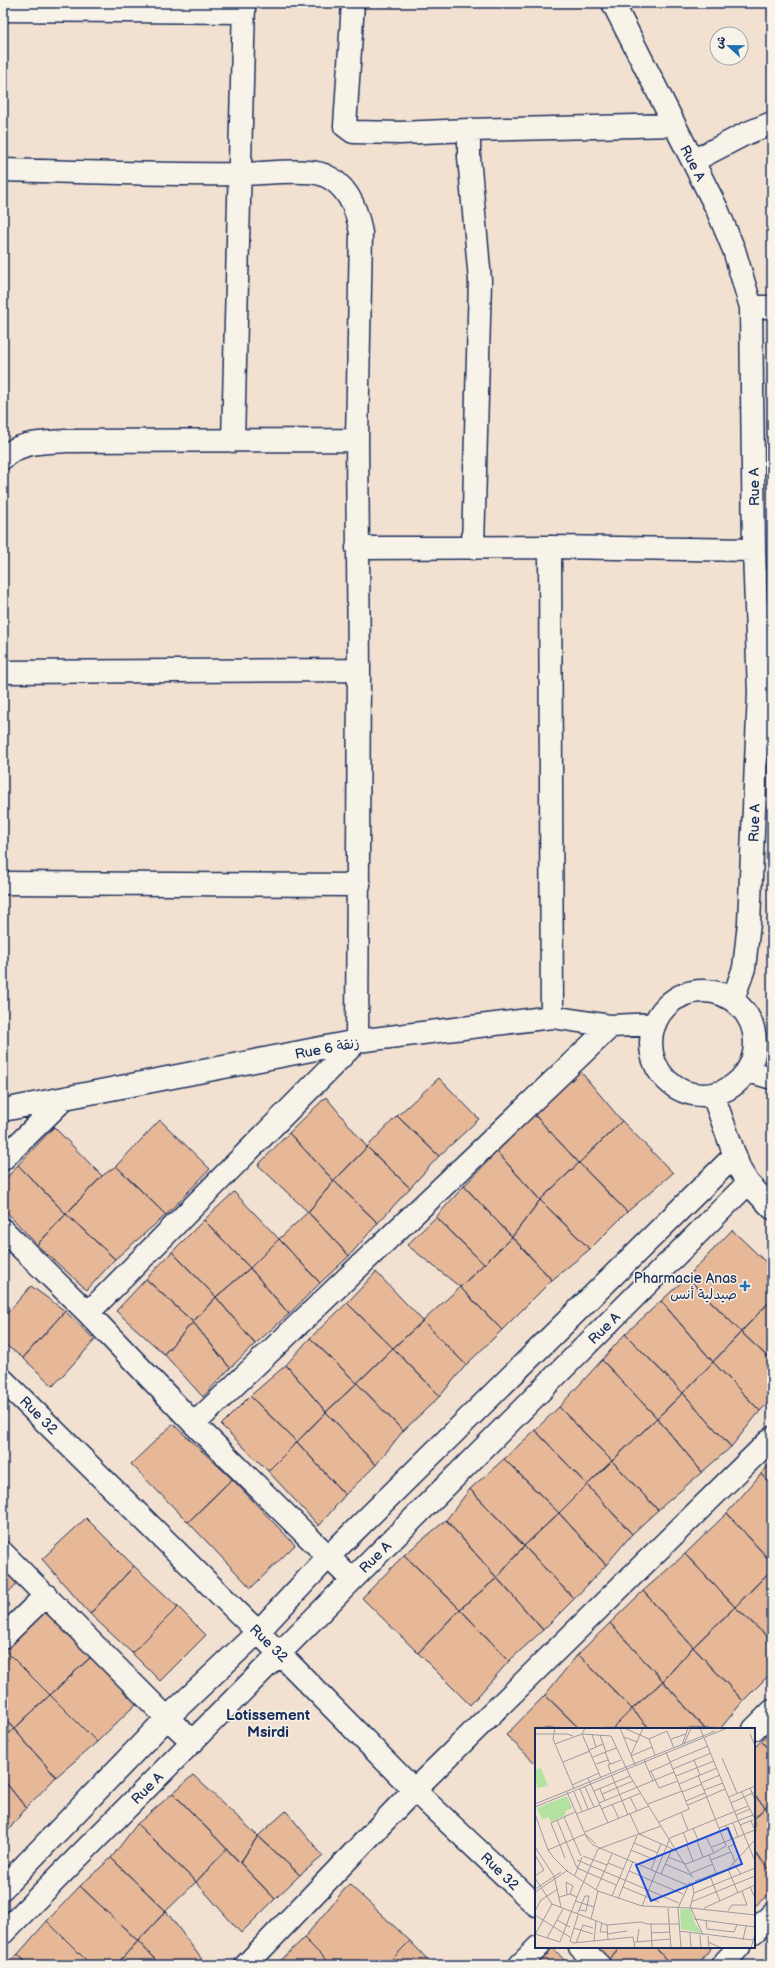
<svg xmlns="http://www.w3.org/2000/svg" width="775" height="1968" font-family="'Balsamiq Sans','Playpen Sans Arabic',sans-serif">
	<style>
		.building { fill: #e6b897; stroke: #1b2f5e }
		.lines { fill: none; stroke-linecap: round; stroke-linejoin: round }
		.minor-casing { stroke: #1b2f5e; stroke-width: 25 }
		.minor { stroke: #f7f3e8; stroke-width: 22 }
		.poi-dot { fill: #1f6fb2; stroke: #f7f3e8; stroke-width: 1.5 }
		.labels { text-anchor: middle; stroke-width: 3; stroke-linejoin: round; paint-order: stroke }
		.street-label { font-size: 14px; fill: #1b2f5e; stroke: #f7f3e8 }
		.poi-label { font-size: 14px; fill: #1b2f5e; stroke: #f7f3e8; text-anchor: end }
		.neighbourhood-label { font-size: 15px; font-weight: bold; fill: #1b2f5e; stroke: #f7f3e8 }
		.inset-road { fill: none; stroke: #9c9aa2; stroke-width: 1 }
		.view { fill: #1d4ed8; fill-opacity: 0.15; stroke: #1d4ed8; stroke-width: 2 }
		.inset-edge { fill: none; stroke: #1b2f5e; stroke-width: 2 }
	</style>
	<rect width="100%" height="100%" fill="#f2e1d0"/>
	<filter id="ink" filterUnits="userSpaceOnUse"><feTurbulence type="fractalNoise" baseFrequency=".025" numOctaves="2"/><feDisplacementMap in="SourceGraphic" scale="8" xChannelSelector="R" yChannelSelector="G"/><feConvolveMatrix kernelMatrix="1 2 1 2 8 2 1 2 1" color-interpolation-filters="sRGB"/></filter>
	<g filter="url(#ink)">
		<!-- building -->
		<path class="building" d="M575,1065L622,1121L579,1163L530,1110Z
			M439,1078L479,1119L439,1156L397,1116Z
			M326,1097L367,1147L334,1181L289,1133Z
			M530,1110L579,1163L540,1200L497,1152Z
			M397,1116L439,1156L410,1188L367,1147Z
			M160,1120L210,1169L166,1215L116,1166Z
			M622,1121L673,1173L627,1212L579,1163Z
			M54,1127L102,1176L66,1214L18,1165Z
			M289,1133L334,1181L308,1212L258,1165Z
			M367,1147L410,1188L378,1223L334,1181Z
			M497,1152L540,1200L512,1237L464,1186Z
			M579,1163L627,1212L590,1249L540,1200Z
			M18,1165L66,1214L37,1245L3,1208V1182Z
			M116,1166L166,1215L115,1259L66,1214L102,1176Z
			M334,1181L378,1223L349,1256L308,1212Z
			M464,1186L512,1237L484,1264L436,1217Z
			M234,1192L279,1239L250,1268L204,1220Z
			M540,1200L590,1249L552,1280L512,1237Z
			M308,1212L349,1256L320,1283L279,1239Z
			M66,1214L115,1259L87,1290L37,1245Z
			M436,1217L484,1264L460,1287L407,1245Z
			M204,1220L250,1268L216,1297L172,1252Z
			M732,1230L772,1268V1299L741,1332L687,1277Z
			M512,1237L552,1280L502,1330L460,1287Z
			M279,1239L320,1283L289,1314L250,1268Z
			M172,1252L216,1297L193,1322L146,1279Z
			M250,1268L289,1314L255,1344L216,1297Z
			M376,1272L423,1321L393,1348L347,1303Z
			M687,1277L741,1332L713,1362L661,1301Z
			M146,1279L193,1322L164,1354L116,1311Z
			M31,1286L65,1311L23,1358L3,1343V1318Z
			M460,1287L502,1330L466,1365L423,1321Z
			M216,1297L255,1344L230,1368L193,1322Z
			M772,1299V1361L741,1332Z
			M661,1301L713,1362L683,1393L625,1334Z
			M347,1303L393,1348L357,1383L310,1338Z
			M65,1311L95,1340L53,1386L23,1358Z
			M423,1321L466,1365L440,1396L393,1348Z
			M193,1322L230,1368L203,1397L164,1354Z
			M741,1332L772,1361V1399L760,1411L713,1362Z
			M625,1334L683,1393L657,1418L602,1360Z
			M310,1338L357,1383L326,1412L286,1365Z
			M393,1348L440,1396L403,1431L357,1383Z
			M602,1360L657,1418L612,1461L559,1407Z
			M713,1362L760,1411L731,1447L683,1393Z
			M286,1365L326,1412L297,1442L250,1396Z
			M357,1383L403,1431L376,1465L326,1412Z
			M683,1393L731,1447L702,1472L657,1418Z
			M250,1396L297,1442L268,1471L221,1425Z
			M559,1407L612,1461L587,1485L535,1430Z
			M326,1412L376,1465L345,1495L297,1442Z
			M657,1418L702,1472L658,1510L612,1461Z
			M173,1424L232,1479L188,1522L131,1464Z
			M535,1430L587,1485L559,1513L504,1459Z
			M297,1442L345,1495L319,1526L268,1471Z
			M504,1459L559,1513L524,1546L470,1489Z
			M612,1461L658,1510L632,1534L587,1485Z
			M772,1461V1486L761,1474Z
			M761,1474L772,1486V1563L727,1513Z
			M232,1479L295,1545L251,1588L188,1522Z
			M587,1485L632,1534L606,1565L559,1513Z
			M470,1489L524,1546L497,1578L446,1520Z
			M559,1513L606,1565L574,1599L524,1546Z
			M727,1513L772,1563V1569L735,1607L685,1554Z
			M86,1518L134,1566L90,1614L42,1559Z
			M446,1520L497,1578L460,1609L404,1555Z
			M524,1546L574,1599L543,1630L497,1578Z
			M685,1554L735,1607L693,1647L643,1591Z
			M404,1555L460,1609L418,1653L362,1598Z
			M3,1563L20,1580L3,1598Z
			M134,1566L178,1607L132,1653L90,1614Z
			M772,1569V1641L735,1607Z
			M497,1578L543,1630L509,1661L460,1609Z
			M643,1591L693,1647L663,1681L610,1623Z
			M48,1606L93,1655L50,1695L3,1648V1644Z
			M178,1607L206,1635L160,1681L132,1653Z
			M735,1607L772,1641V1672L743,1701L693,1647Z
			M460,1609L509,1661L470,1705L418,1653Z
			M610,1623L663,1681L632,1709L578,1654Z
			M693,1647L743,1701L720,1729H705L663,1681Z
			M3,1648L50,1695L14,1729L3,1717Z
			M578,1654L632,1709L612,1729H580L545,1695Z
			M93,1655L140,1700L97,1742L50,1695Z
			M663,1681L705,1729H650L632,1709Z
			M50,1695L97,1742L56,1777L14,1729Z
			M545,1695L580,1729H536V1764L506,1735Z
			M632,1709L650,1729H612Z
			M3,1717L14,1729L3,1739Z
			M14,1729L56,1777L26,1808L3,1779V1739Z
			M772,1729V1753L761,1741Z
			M761,1741L772,1753V1800L765,1807L754,1795V1748Z
			M193,1775L258,1836L240,1863L173,1793Z
			M3,1779L26,1808L3,1837Z
			M173,1793L227,1849L196,1882L137,1824Z
			M754,1795L765,1807L754,1819Z
			M772,1800V1814L765,1807Z
			M765,1807L772,1814V1872L754,1852V1819Z
			M286,1811L323,1856L300,1875L258,1836Z
			M137,1824L196,1882L166,1911L111,1858Z
			M258,1836L300,1875L275,1899L240,1863Z
			M227,1849L275,1899L241,1933L196,1882Z
			M754,1852L772,1872V1891L754,1907Z
			M111,1858L166,1911L138,1941L80,1886Z
			M349,1884L410,1941L386,1965H331L304,1938Z
			M80,1886L138,1941L116,1965H91L47,1921Z
			M166,1911L206,1965H160L138,1941Z
			M47,1921L91,1965H28L18,1954Z
			M304,1938L331,1965H276Z
			M138,1941L160,1965H116Z
			M410,1941L433,1965H386Z
			M596,1947H620L608,1960Z
			M620,1947H655L671,1965H613L608,1960Z
			M655,1947H712L697,1965H671Z
			M553,1948L569,1965H535Z
			M18,1954L28,1965H5Z"/>
		<g class="lines">
			<!-- minor casing -->
			<g class="minor-casing">
				<path id="minor" d="M353,3L345,126L353,132L400,133L469,130
					M613,3L717,209L734,250L751,307L754,550L759,693L749,923L744,968L733,999
					M3,10L244,12
					M693,161L745,134L772,123
					M3,170C82,172 161,175 239,174C260,174 306,168 324,175C348,185 357,209 361,233L357,440
					M751,307H772
					M233,441L244,3
					M3,458C20,441 43,443 65,441L357,440L359,670L357,1041L88,1313
					M550,547L552,1017
					M357,548L550,547L754,550
					M473,548L480,280L469,157V130L674,125
					M3,672L359,670
					M3,883L359,885
					M651 1043a52 52 0 1 1 104 0a52 52 0 1 1-104 0Z
					M748,1071L772,1078
					M713,1095L740,1170L748,1183L772,1208
					M3,1110L357,1041L552,1017L611,1026L655,1024
					M3,1159L63,1100
					M3,1230L88,1313L194,1424L352,1580
					M3,1380L280,1654L414,1790L536,1905
					M194,1424L611,1026
					M3,1553L167,1718L193,1742
					M3,1637L46,1595
					M754,1729L772,1711
					M3,1888L167,1718L258,1632L329,1556L734,1156
					M754,1932L772,1914
					M3,1933L352,1580L748,1183
					M580,1947L599,1965
					M246,1965L414,1790L772,1438
					M520,1965L538,1947
					M722,1965L739,1947"/>
			</g>
			<!-- minor -->
			<use href="#minor" class="minor"/>
		</g>
	</g>
	<!-- markers -->
	<path class="poi-dot" d="M743 1280h4v4h4v4h-4v4h-4v-4h-4v-4h4z"/>
	<g class="labels">
		<!-- street labels -->
		<g class="street-label">
			<text transform="translate(693 163) rotate(63)" y="5">Rue A</text>
			<text transform="translate(754 487) rotate(-91)" y="5">Rue A</text>
			<text transform="translate(754 823) rotate(-88)" y="5">Rue A</text>
			<text transform="translate(327 1048) rotate(-11)" y="5">Rue 6 زنقة</text>
			<text transform="translate(604 1328) rotate(-45)" y="5">Rue A</text>
			<text transform="translate(39 1415) rotate(45)" y="5">Rue 32</text>
			<text transform="translate(375 1557) rotate(-45)" y="5">Rue A</text>
			<text transform="translate(269 1643) rotate(44)" y="5">Rue 32</text>
			<text transform="translate(147 1788) rotate(-45)" y="5">Rue A</text>
			<text transform="translate(500 1871) rotate(44)" y="5">Rue 32</text>
		</g>
		<!-- poi labels -->
		<g class="poi-label">
			<text x="737" y="1283">Pharmacie Anas<tspan x="737" dy="16">صيدلية أنس</tspan></text>
		</g>
		<!-- neighbourhood labels -->
		<g class="neighbourhood-label">
			<text x="268" y="1720">Lotissement<tspan x="268" dy="17">Msirdi</tspan></text>
		</g>
	</g>
	<!-- overview -->
	<g transform="translate(535 1728)">
		<rect width="220" height="220" fill="#f2e1d0"/>
		<path d="M6,40L13,58L2,60L0,42ZM32,68L37,80L30,83L31,87L16,94L14,89L7,91L2,80ZM145,181H156L159,193L166,205L146,201Z" fill="#b2e2a2"/>
		<path class="inset-road" d="M20,0L18,11L39,61M50,0L47,6L66,50M85,0L100,37M89,0L114,11M165,0L220,133M132,3L139,20M0,6H32L38,8M57,6L61,19M215,6L220,18M65,7L71,24M76,8L95,48L158,150M89,9L102,14M114,11L120,27M114,11L132,3M136,11L151,6M20,16L47,6L76,8M149,16L156,0M147,17L153,0M54,22L68,16M70,24L75,36M96,27L108,0M96,28L117,19M58,29L81,20M187,30L202,65M109,32L118,53M159,32L165,47M28,34L55,23M135,34L173,18M61,36L73,32M138,41L176,25M116,43L124,60L143,53M114,44L135,35M76,45L73,37L86,32M163,47L191,118L179,125M77,48L93,87M141,48L179,33M53,50L73,95M166,55L185,47M144,56L182,40M37,57L64,45M50,59L59,79M215,60L220,72M45,61L53,81M65,61L70,73M169,62L188,55M59,63L95,48M206,63L220,91M32,64L52,110L58,117L152,157M39,64L47,83M147,64L167,56M67,66L98,53M95,69L102,83M194,69L220,58M151,73L170,65M64,75L139,44M196,75L220,64M0,76L180,3M77,76L84,91M113,76L147,63M153,77L190,61M0,79L192,0M66,81L106,65M146,84L153,102M0,86L13,122L19,130L32,143L63,163L107,178L156,180L220,187M41,86L65,77M95,86L104,106L142,123M201,87L215,81M29,89L46,128M22,92L42,140L81,157M124,94L154,81L131,24M198,95L203,109M205,97L218,92M191,98L197,112M158,100L163,112M184,100L218,87M50,104L114,78M148,104L153,116M51,107L61,116M162,113L168,129M99,115L123,125M152,117L158,133M0,119L19,148L26,179M177,119L220,102L216,93M13,122L50,106M96,122L120,132M196,124L193,119L200,116L198,111M0,127L9,142L0,148M174,127L181,145M48,128L72,137M133,129L151,136L179,125L171,109L141,121M30,130L16,95L40,84M42,132L144,175M176,132L196,124L200,134M73,135L88,141M198,135L206,146M130,136L156,147M193,141L203,165M116,142L126,116M94,143L148,166M156,145L178,136M126,146L137,121M40,147L47,129M175,148L185,173M0,150L17,176L72,197L106,194L113,196H144M160,153L193,141L220,112M88,159L124,174M215,159L220,170M0,161L26,144M61,162L77,126M0,164L33,142M159,165L220,140M32,167L31,154L38,158L35,166M77,168L102,108M24,169L35,166L42,169M83,171L98,133M40,173L59,179M156,174L220,148M107,178L135,110L213,78M133,180L136,220M155,180L159,165L157,155M156,180L168,207M169,180L220,157M0,183L6,172L23,161M193,183L197,177H212L207,163M42,186L44,182L50,168H54L51,183L44,182M0,187L35,209M43,187L35,213L38,215L98,209L100,220M56,191L63,163M159,191L220,199M22,192L35,199M171,193L172,201L199,204L202,197M67,195L65,204H72M116,196L117,220M72,197L73,212M39,200L58,206M144,203L218,212M116,205L135,204M155,205L156,220M0,206L25,214L42,169L63,121L126,98M72,206L92,203M0,207L17,176M165,207L166,220M173,208L174,220M12,210L28,181M208,212L211,198M59,213L61,193M100,214L136,211M102,214L104,201M173,214L186,220M41,215L48,197L58,200M146,220L143,180L155,154M216,220L220,206"/>
		<path class="view" d="M193,100L207,136L116,173L101,137Z"/>
		<rect width="220" height="220" class="inset-edge"/>
	</g>
	<!-- margin -->
	<rect width="775" height="1968" fill="none" stroke="#f7f3e8" stroke-width="16"/>
	<rect x="8" y="8" width="759" height="1952" fill="none" stroke="#1b2f5e" stroke-width="1.5" filter="url(#ink)"/>
	<!-- north arrow -->
	<g transform="translate(729 46) rotate(292)"><circle r="19" fill="#f7f3e8" stroke="#9fa5b1"/>
	<path d="M0-3L7 15L0 10L-7 15Z" fill="#1f6fb2"/>
	<text y="-6" font-size="11" font-weight="bold" text-anchor="middle" fill="#1b2f5e">ش</text>
	</g>
</svg>
